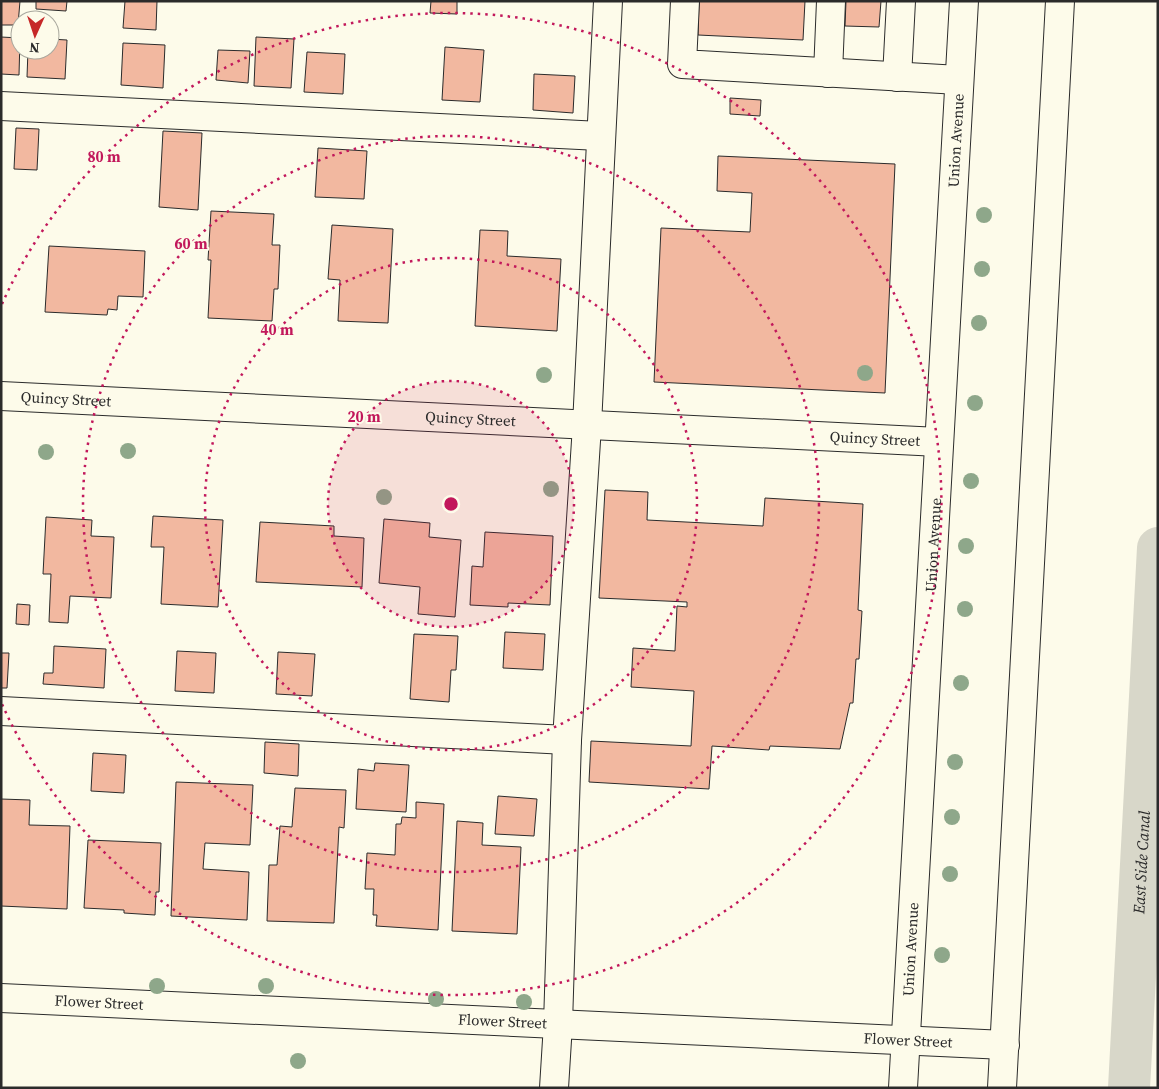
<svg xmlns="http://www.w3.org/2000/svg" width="1159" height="1089" font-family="'Source Serif 4',serif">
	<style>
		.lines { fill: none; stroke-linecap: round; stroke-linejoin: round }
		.canal { stroke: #d8d7c9; stroke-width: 42 }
		.building { fill: #f2b8a0; stroke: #2b2b2b }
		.minor-casing { stroke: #2b2b2b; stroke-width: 30 }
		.major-casing { stroke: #2b2b2b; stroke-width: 30 }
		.minor { stroke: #fdfbea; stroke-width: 28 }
		.major { stroke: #fdfbea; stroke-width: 28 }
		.tree { fill: #8ea78a }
		.ring { fill: none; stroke: #c2185b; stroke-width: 2.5; stroke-dasharray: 2.5 5 }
		.labels { text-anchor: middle; stroke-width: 4; stroke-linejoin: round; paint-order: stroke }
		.street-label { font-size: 15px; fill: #2b2b2b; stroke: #fdfbea }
		.water-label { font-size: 16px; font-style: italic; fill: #2b2b2b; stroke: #fdfbea }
		.centre { fill: #c2185b; stroke: #fdfbea; stroke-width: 2.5 }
		.ring-label { font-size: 15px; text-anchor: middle; font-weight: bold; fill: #c2185b; stroke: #fdfbea; stroke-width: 4; stroke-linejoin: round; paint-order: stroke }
	</style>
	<rect width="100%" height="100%" fill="#fdfbea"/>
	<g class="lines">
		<!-- canal -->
		<path class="canal" id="s1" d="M1129,1088L1158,548"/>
	</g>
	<!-- building -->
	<path class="building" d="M1,1H20L18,25H1Z
		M36,1H67L66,11L36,9Z
		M125,1H157L156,30L123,28Z
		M431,1H457V14L430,13Z
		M699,1H805L803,40L698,35Z
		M846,1H881L879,27L845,26Z
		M1,37L20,38L19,75L1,74Z
		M256,37L294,39L291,88L254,86Z
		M50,39L67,40L65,79L27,77L28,50H50Z
		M123,43L165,45L163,88L121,85Z
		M445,47L484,50L480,102L442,100Z
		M218,50L250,51L248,83L216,80Z
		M307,52L345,54L343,94L304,92Z
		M534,74L575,76L573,113L533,110Z
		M730,98L761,100L760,116L730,114Z
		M16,128L39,129L37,170L14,169Z
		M163,131L202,133L198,210L159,207Z
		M318,148L367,151L364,199L315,197Z
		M718,156L895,164L885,393L654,382L661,228L750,232L752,193L717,191Z
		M211,211L274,214L272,245H280L278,289H274L272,321L208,318L211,260H208Z
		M332,225L393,229L388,323L338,321L340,280L328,279Z
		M480,230L508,231L507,256L561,259L557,331L475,326Z
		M49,246L145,251L143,297L118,296L117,310L108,309L107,315L45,312Z
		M605,490L648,492L647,520L763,526L765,498L863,504L858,610L862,611L859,659H856L853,703H850L840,749L770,746L769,750L712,746L709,789L589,782L591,741L691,746L694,691L631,687L633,648L675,651L677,606L687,607V602L599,598Z
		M153,516L223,520L218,607L161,604L164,547H151Z
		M46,517L92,520L91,536L114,537L111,598L70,596L68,623L49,622L51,574H43Z
		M384,519L430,523L429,537L461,540L455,617L418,614L420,587L379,583Z
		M260,522L334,526V536L364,538L362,587L256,582Z
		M485,532L553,536L550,605L508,603V607L470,605L472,566L483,567Z
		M17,604L30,605L29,625L16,624Z
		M505,632L545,634L543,670L503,668Z
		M414,634L458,636L456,670H451L449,702L410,699Z
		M54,646L106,649L104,688L43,684L44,673H53Z
		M177,651L216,653L214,693L175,691Z
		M278,652L315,654L312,696L276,694Z
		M1,653H9L7,688H1Z
		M265,742L299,744L298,776L264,773Z
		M93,753L126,755L124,793L91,791Z
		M375,763L409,765L406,812L356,809L358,769L374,771Z
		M176,782L253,785L250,845L205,843L203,869L249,872L247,920L171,916Z
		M295,788L346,790L344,828L339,827L334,923L267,921L269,865H277L280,826L292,827Z
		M498,796L537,799L534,836L495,834Z
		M1,799L30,800L29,825L70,826L67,909L1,906Z
		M416,802L444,804L438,930L376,926L377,915H373L374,889H365L367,853L395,855L396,824H401L402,817L416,818Z
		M457,821L483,823L482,845L521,847L517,934L452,931Z
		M88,840L161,843L159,892H156L155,915L124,913V910L84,908Z"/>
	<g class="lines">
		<!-- minor casing -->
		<g class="minor-casing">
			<g id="minor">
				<path d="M685,1L682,64L959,80"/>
				<path d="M828,73L831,1"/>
				<path d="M897,77L901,1"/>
				<path d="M1,106L600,136"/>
				<path id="s2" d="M1,396L939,442"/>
				<path d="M1,711L567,740"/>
				<path id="s3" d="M1,998L1005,1045"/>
				<path d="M554,1088L558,1024L567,740L587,425L608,1"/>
			</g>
		</g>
		<!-- major casing -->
		<g class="major-casing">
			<g id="major">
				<path id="s4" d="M903,1088L964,1"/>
				<path d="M1002,1088L1060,1"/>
			</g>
		</g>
		<!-- minor -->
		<use href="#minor" class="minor"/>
		<!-- major -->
		<use href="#major" class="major"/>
	</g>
	<!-- trees -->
	<g class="tree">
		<circle cx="984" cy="215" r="8"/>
		<circle cx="982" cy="269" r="8"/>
		<circle cx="979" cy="323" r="8"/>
		<circle cx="865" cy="373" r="8"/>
		<circle cx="544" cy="375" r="8"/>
		<circle cx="975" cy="403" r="8"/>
		<circle cx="128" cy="451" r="8"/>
		<circle cx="46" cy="452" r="8"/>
		<circle cx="971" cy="481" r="8"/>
		<circle cx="551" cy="489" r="8"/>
		<circle cx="384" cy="497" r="8"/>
		<circle cx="966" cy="546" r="8"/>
		<circle cx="965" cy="609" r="8"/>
		<circle cx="961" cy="683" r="8"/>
		<circle cx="955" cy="762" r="8"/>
		<circle cx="952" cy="817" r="8"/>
		<circle cx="950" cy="874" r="8"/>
		<circle cx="942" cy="955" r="8"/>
		<circle cx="157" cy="986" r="8"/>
		<circle cx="266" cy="986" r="8"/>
		<circle cx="436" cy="999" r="8"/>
		<circle cx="524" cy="1002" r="8"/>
		<circle cx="298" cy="1061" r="8"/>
	</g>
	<!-- distance rings -->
	<circle cx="451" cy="504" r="123" fill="#c2185b" fill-opacity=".12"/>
	<g class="ring">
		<circle cx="451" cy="504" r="123"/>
		<circle cx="451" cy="504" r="246"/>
		<circle cx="451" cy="504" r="368"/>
		<path d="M2 304A491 491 0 1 1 2 704"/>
	</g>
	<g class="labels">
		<!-- street labels -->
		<g class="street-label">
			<text dy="5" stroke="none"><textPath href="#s4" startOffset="949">Union Avenue</textPath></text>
			<text dy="5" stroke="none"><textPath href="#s2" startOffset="65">Quincy Street</textPath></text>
			<text dy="5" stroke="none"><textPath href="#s2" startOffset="470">Quincy Street</textPath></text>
			<text dy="5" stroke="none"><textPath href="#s2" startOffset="875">Quincy Street</textPath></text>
			<text dy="5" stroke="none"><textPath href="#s4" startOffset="544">Union Avenue</textPath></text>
			<text dy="5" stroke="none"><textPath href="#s4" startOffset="139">Union Avenue</textPath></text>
			<text dy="5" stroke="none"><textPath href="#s3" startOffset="98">Flower Street</textPath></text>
			<text dy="5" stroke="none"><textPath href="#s3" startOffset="502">Flower Street</textPath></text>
			<text dy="5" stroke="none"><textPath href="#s3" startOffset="908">Flower Street</textPath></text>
		</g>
		<!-- water labels -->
		<g class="water-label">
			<text dy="6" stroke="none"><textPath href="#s1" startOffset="226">East Side Canal</textPath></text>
		</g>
	</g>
	<circle cx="451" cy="504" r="8" class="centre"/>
	<g class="ring-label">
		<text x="104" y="162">80 m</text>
		<text x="191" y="249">60 m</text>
		<text x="277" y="335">40 m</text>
		<text x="364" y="422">20 m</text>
	</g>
	<!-- border -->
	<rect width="1159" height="1089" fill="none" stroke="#2b2b2b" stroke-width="5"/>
	<!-- north arrow -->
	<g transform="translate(35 35) rotate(183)"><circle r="24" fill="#fdfbea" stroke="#a9a89e"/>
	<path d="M0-4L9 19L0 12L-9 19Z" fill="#c62828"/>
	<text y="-8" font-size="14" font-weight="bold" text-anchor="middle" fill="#2b2b2b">N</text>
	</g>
</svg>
